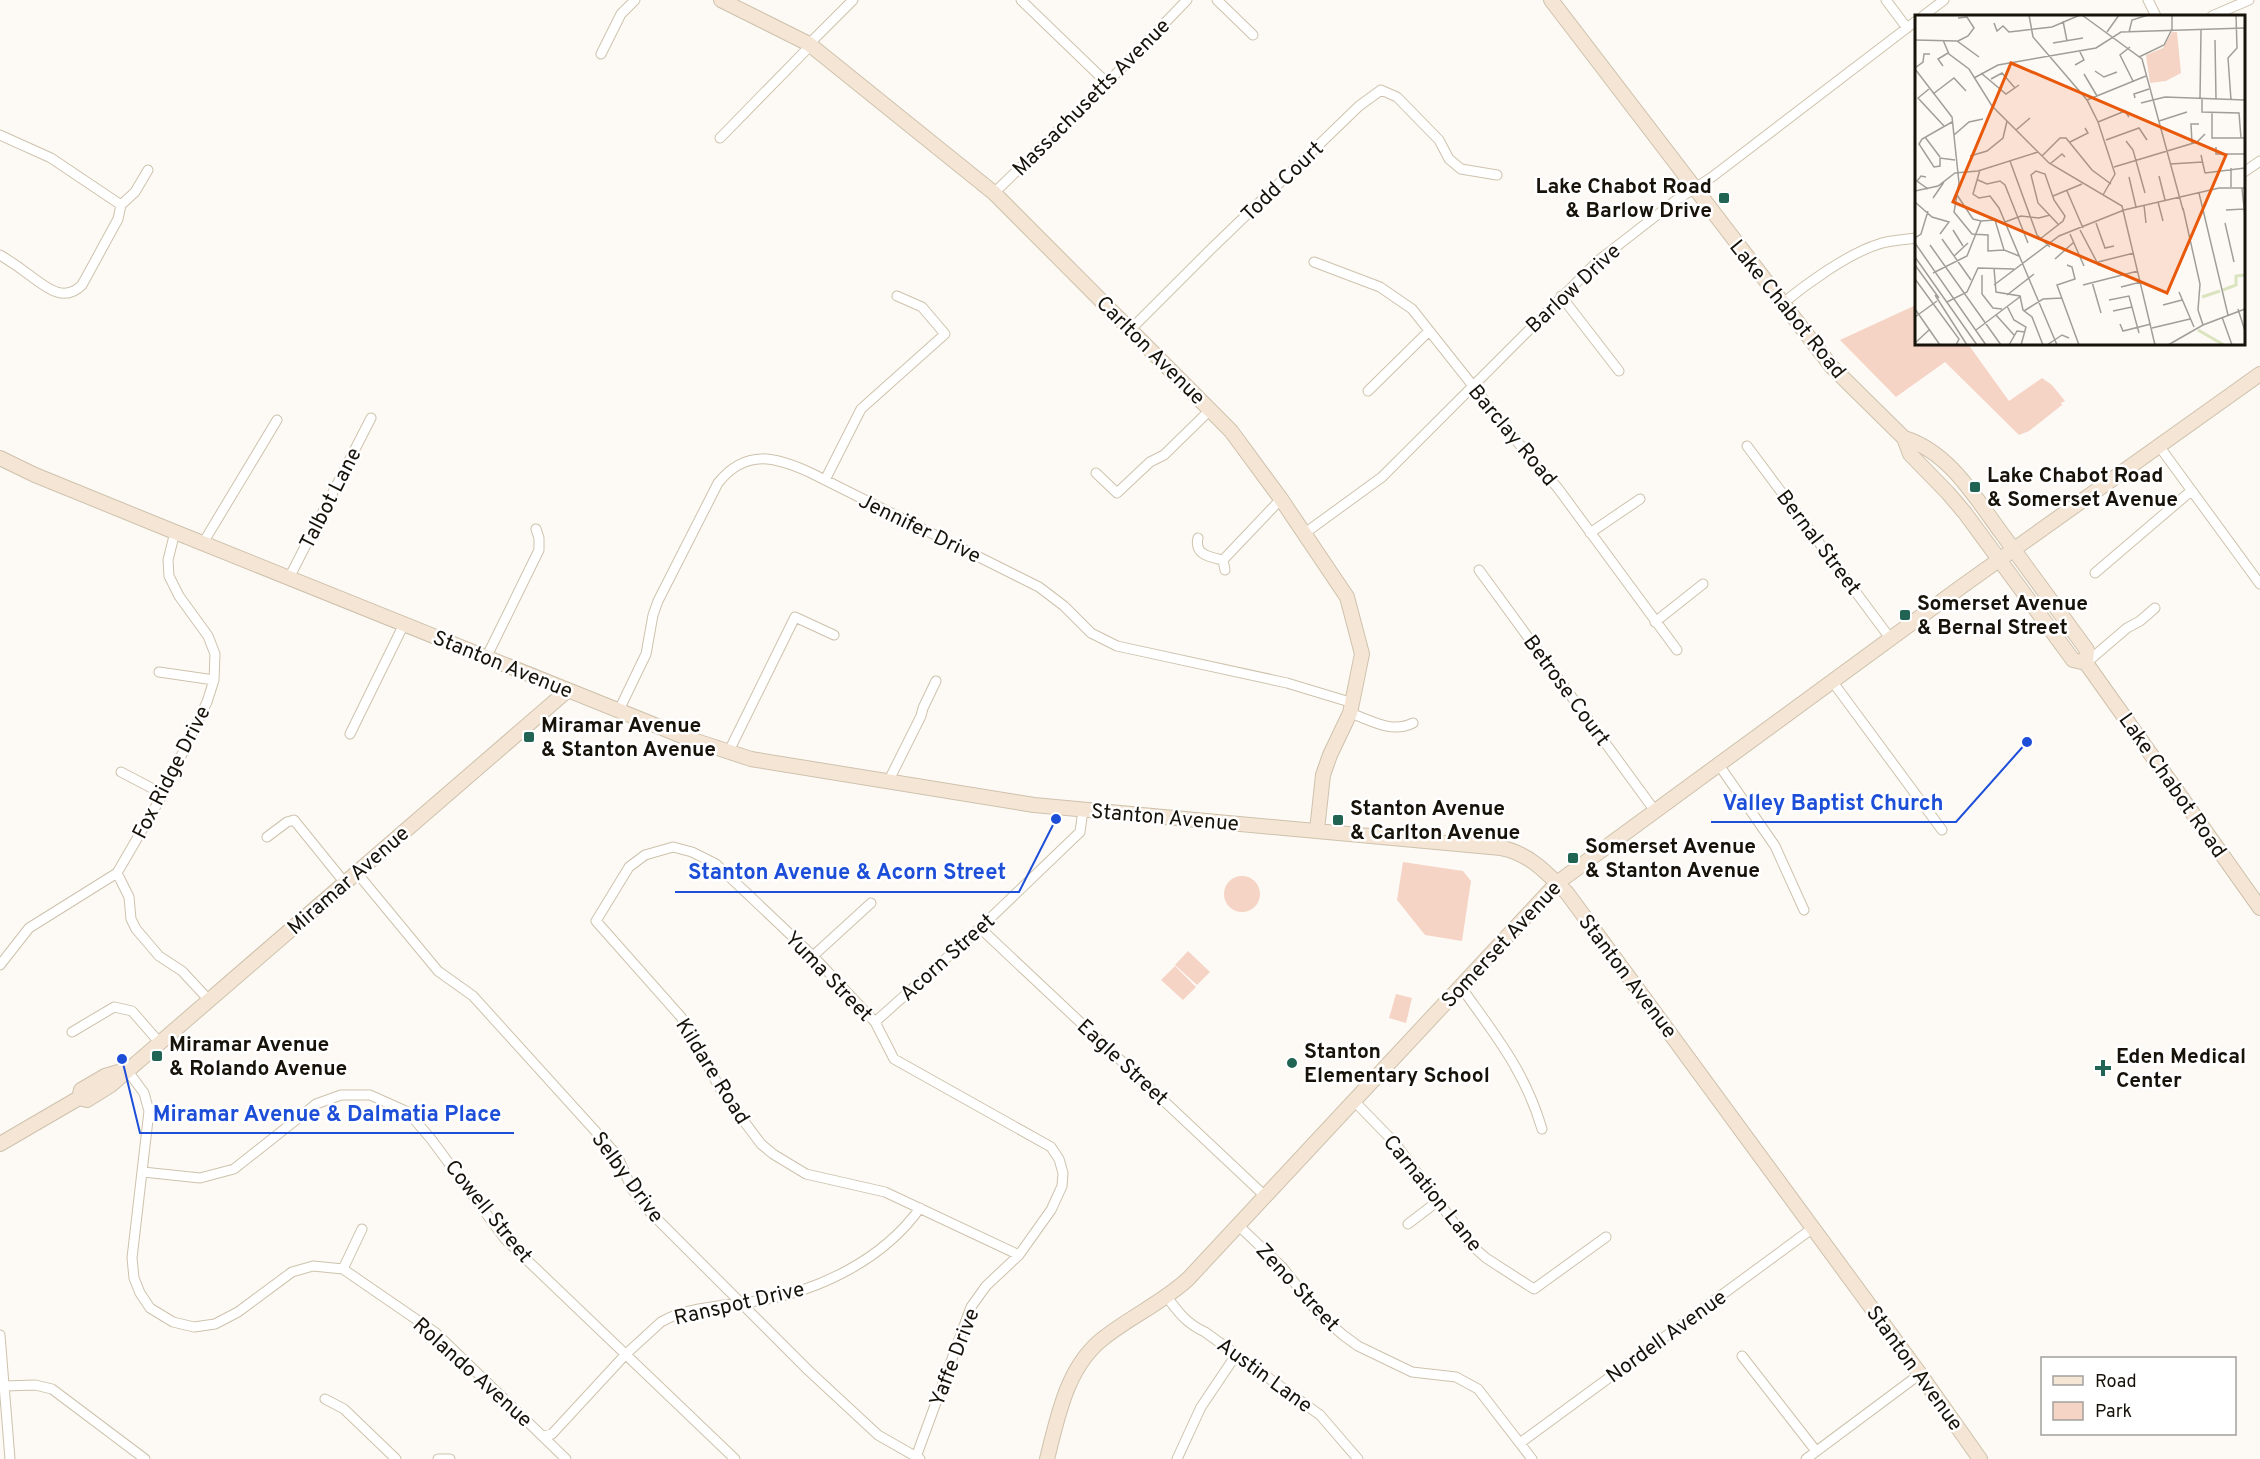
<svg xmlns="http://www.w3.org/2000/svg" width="2260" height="1459" font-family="Overpass,sans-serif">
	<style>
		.green { fill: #f5d4c5 }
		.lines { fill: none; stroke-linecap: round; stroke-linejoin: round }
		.street-casing { stroke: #cec2ac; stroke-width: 11 }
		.secondary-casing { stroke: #cec2ac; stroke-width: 16 }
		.street { stroke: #fff; stroke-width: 9 }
		.secondary { stroke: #f5e5d5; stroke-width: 14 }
		.poi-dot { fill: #216453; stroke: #fff; stroke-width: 2 }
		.labels { text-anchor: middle; stroke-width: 5; stroke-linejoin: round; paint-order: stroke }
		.street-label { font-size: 21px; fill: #17130b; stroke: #fff }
		.poi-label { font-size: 21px; font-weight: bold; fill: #17130b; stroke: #fff; text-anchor: start }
		.inset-river { fill: none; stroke: #dae4be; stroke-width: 3 }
		.inset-road { fill: none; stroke: #a19e98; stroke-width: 1.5 }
		.view { fill: #e8590c; fill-opacity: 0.15; stroke: #e8590c; stroke-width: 3 }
		.inset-edge { fill: none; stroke: #17130b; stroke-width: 3 }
		.leader { fill: none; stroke: #1d4ed8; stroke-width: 2 }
		.callout-dot { fill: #1d4ed8; stroke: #fff; stroke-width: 2 }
		.callout-label { font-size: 22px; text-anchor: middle; font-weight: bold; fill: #1d4ed8; stroke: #fff; stroke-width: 5; stroke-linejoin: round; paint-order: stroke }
	</style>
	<rect width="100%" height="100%" fill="#fdfaf6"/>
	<!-- green -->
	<path class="green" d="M1916,305V344H1968L2009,401L2042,378L2052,385L2065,401L2061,403L2062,405L2029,431L2019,435L1945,362L1896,397L1840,340Z
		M1403,862L1463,871L1471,881L1462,941L1425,935L1397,900Z
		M1224 894a18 18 0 1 1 36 0a18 18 0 1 1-36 0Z
		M1188,951L1210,972L1197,985L1175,965Z
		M1175,966L1196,987L1183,1000L1161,980Z
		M1396,994L1412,998L1406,1023L1389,1018Z"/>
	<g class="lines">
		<!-- street casing -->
		<g class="street-casing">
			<path id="street" d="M1021,0L1107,83
				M1217,0L1253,35
				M1886,0L1907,28
				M2148,0L2156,16
				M1923,16L1944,0
				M2212,16L2249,0
				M809,44L853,0
				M601,54L621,14L635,0
				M0,135L51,158L121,205
				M720,138L811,45
				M2244,172L2260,161
				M994,193L1107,83L1187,0
				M0,255C10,261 19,267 28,274C45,286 63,304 82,285L118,219L121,205L135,192L148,170
				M1314,262L1380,287L1412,309L1531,459L1557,487L1677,650
				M1561,296L1619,371
				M1782,304C1806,284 1849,253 1879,244C1891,240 1904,240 1916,238
				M1131,329L1207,253L1359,106L1381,90L1397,97L1439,140L1449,159L1461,169L1497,175
				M1368,391L1429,331
				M1747,446L1890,638
				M2159,446L2260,584
				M1096,473L1117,493L1150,462L1164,455L1210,410
				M825,480L861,409L945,334L922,307L897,296
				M1305,533L1382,477L1599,260L1675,201L1712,177L1916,21
				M1590,533L1640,499
				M1198,538C1194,555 1210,557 1223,560L1225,570
				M203,543L277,420
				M1223,560L1281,499
				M1479,570L1655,811
				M2095,573L2191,491
				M289,578L371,418
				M1655,622L1703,584
				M487,656L539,550V538L536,529
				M2086,663L2127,628L2140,621L2155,608
				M159,672L214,680
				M1832,681L1942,830
				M619,710L646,654L653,615L658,601L718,483C746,448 776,457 811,473L1039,587L1064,606L1091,633L1117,646L1287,683L1353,703
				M1350,713C1371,720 1391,734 1413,723
				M350,734L404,624
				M728,753L795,617L834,635
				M1719,765L1775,846L1804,910
				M121,772L163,794
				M888,782L921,716L923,708L936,681
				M267,837L287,822L294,820L345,883
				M117,873L129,897L131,919L136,929L159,956L182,971L208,999
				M357,873L438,971L473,996L617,1155L632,1189L649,1211L809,1371L878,1435L920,1459
				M980,928L1265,1196
				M813,956L871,903
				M0,965L29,928L117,873L163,794L207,702L214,680L215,654L208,636L179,596L169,576L168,560L175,532
				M1461,987C1495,1035 1525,1071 1542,1129
				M875,1022L980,928L1080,832L1083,810
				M72,1032L114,1007L132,1011L159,1042
				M127,1070L144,1093L149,1111L132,1258L134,1278L140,1293L150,1308L173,1322L194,1327L215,1324L238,1312L292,1272L313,1266L343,1269L436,1333L566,1459
				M1354,1101L1395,1143L1469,1243L1486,1258L1534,1289L1606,1237
				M143,1172L200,1178L234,1169L316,1104L341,1095H370L408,1112L431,1139L505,1239L735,1459
				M1408,1224L1438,1201
				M1238,1225L1283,1268L1319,1314L1343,1335L1358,1346L1412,1372L1456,1377L1478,1389L1532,1459
				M343,1269L362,1229
				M1167,1297C1178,1312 1187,1324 1205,1332L1320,1415L1358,1459
				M0,1335L10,1459
				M1742,1356L1816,1451
				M5,1386L35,1385L52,1389L145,1459
				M325,1399L344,1409L396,1459
				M543,1436L552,1434L626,1354L661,1322C686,1307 727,1305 756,1301C817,1292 883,1260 920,1208
				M1520,1443L1813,1228
				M916,1457L971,1307L986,1286L1019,1255L1051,1210L1062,1186L1063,1173L1059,1159L1051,1147L894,1059L875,1022L813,956L716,864L692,852L673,847L645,855L629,867L596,921L681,1017L722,1092L761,1144L773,1154L806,1174L885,1192L1019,1255
				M438,1459H450
				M1177,1459L1201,1407L1236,1355
				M1806,1459L1920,1374"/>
		</g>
		<!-- secondary casing -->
		<g class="secondary-casing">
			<path id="secondary" d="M721,0L809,44L994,193L1231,431L1281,499L1347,597L1362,654L1350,713L1330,755L1323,775L1317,830
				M1551,0L1831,366L1904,438L1910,454L1948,493L1965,513L2073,660L2086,663
				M1904,438C1950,452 1976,499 2003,535C2031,573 2059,612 2087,650L2086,663L2260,908
				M0,458L35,475L175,532L687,738L751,759L1034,805L1501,848C1529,853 1547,873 1567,893L1920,1374L1980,1459
				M79,1098L87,1100L111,1085L568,690
				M0,1144L79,1098L81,1090L105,1076L125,1070
				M1047,1459C1058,1416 1067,1365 1105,1337C1132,1316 1163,1302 1188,1279L1557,883L1961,587L2260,374"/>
		</g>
		<!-- street -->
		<use href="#street" class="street"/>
		<!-- secondary -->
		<use href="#secondary" class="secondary"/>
	</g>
	<!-- markers -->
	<g class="poi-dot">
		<rect x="1718" y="192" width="12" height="12" rx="3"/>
		<rect x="1969" y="481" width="12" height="12" rx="3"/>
		<rect x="1899" y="609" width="12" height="12" rx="3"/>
		<rect x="523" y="731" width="12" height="12" rx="3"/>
		<rect x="1332" y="814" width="12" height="12" rx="3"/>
		<rect x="1567" y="852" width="12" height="12" rx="3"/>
		<rect x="151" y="1050" width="12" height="12" rx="3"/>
		<circle cx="1292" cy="1063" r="6"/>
		<path d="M2100 1059h6v6h6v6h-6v6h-6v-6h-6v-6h6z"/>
	</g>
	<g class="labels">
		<!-- street labels -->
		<g class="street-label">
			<text transform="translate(1091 97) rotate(-45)" y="7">Massachusetts Avenue</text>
			<text transform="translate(1282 181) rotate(-44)" y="7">Todd Court</text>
			<text transform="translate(1573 288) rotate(-43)" y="7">Barlow Drive</text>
			<text transform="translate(1788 309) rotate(51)" y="7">Lake Chabot Road</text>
			<text transform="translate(1151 350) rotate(45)" y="7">Carlton Avenue</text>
			<text transform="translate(1513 435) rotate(50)" y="7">Barclay Road</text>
			<text transform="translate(330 498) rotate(-63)" y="7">Talbot Lane</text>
			<text transform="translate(920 528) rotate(26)" y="7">Jennifer Drive</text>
			<text transform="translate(1819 542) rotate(53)" y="7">Bernal Street</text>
			<text transform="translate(503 664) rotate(22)" y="7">Stanton Avenue</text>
			<text transform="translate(1567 690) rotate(54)" y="7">Betrose Court</text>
			<text transform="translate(171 772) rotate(-63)" y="7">Fox Ridge Drive</text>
			<text transform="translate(2173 785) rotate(55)" y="7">Lake Chabot Road</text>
			<text transform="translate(1165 817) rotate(5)" y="7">Stanton Avenue</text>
			<text transform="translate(348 880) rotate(-41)" y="7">Miramar Avenue</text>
			<text transform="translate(1501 944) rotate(-47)" y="7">Somerset Avenue</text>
			<text transform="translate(947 957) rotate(-42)" y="7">Acorn Street</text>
			<text transform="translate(829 976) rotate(46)" y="7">Yuma Street</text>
			<text transform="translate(1628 976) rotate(53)" y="7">Stanton Avenue</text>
			<text transform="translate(1123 1062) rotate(43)" y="7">Eagle Street</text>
			<text transform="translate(713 1071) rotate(58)" y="7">Kildare Road</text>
			<text transform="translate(628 1177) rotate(54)" y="7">Selby Drive</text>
			<text transform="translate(1433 1193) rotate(51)" y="7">Carnation Lane</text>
			<text transform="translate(489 1211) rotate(51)" y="7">Cowell Street</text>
			<text transform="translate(1298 1287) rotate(47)" y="7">Zeno Street</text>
			<text transform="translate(739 1303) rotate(-13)" y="7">Ranspot Drive</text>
			<text transform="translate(1666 1336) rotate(-36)" y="7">Nordell Avenue</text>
			<text transform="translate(954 1357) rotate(-69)" y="7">Yaffe Drive</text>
			<text transform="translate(1915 1368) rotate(54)" y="7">Stanton Avenue</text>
			<text transform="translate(473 1372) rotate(42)" y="7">Rolando Avenue</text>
			<text transform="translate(1265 1375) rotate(36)" y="7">Austin Lane</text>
		</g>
		<!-- poi labels -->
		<g class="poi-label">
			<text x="1712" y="193" text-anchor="end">Lake Chabot Road<tspan x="1712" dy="24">&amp; Barlow Drive</tspan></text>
			<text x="1987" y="482">Lake Chabot Road<tspan x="1987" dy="24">&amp; Somerset Avenue</tspan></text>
			<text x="1917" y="610">Somerset Avenue<tspan x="1917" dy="24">&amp; Bernal Street</tspan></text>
			<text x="541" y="732">Miramar Avenue<tspan x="541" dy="24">&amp; Stanton Avenue</tspan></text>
			<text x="1350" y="815">Stanton Avenue<tspan x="1350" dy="24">&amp; Carlton Avenue</tspan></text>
			<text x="1585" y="853">Somerset Avenue<tspan x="1585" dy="24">&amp; Stanton Avenue</tspan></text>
			<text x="169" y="1051">Miramar Avenue<tspan x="169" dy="24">&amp; Rolando Avenue</tspan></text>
			<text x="1304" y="1058">Stanton<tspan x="1304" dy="24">Elementary School</tspan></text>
			<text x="2116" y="1063">Eden Medical<tspan x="2116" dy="24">Center</tspan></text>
		</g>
	</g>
	<!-- overview -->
	<g transform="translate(1915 15)">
		<rect width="330" height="330" fill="#fdfaf6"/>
		<path d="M257,17H262L266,58L251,66L235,68L231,40L248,33Z" fill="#f5d4c5"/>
		<path class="inset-river" d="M308,275L321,270V261L330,260M287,282L305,276M283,315L309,330"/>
		<path class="inset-road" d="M114,0L118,22L172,85L183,107L200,159L188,180M167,0L227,44L268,195M148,6L152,26M79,8L82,16L88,11L94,17L103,16L137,12L165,0M192,17L204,0M214,17L217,5L233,0M0,25L42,26L64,42M28,25L34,39L54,54L77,91L134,148L207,191L240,330M300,25L301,84M43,26L53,21L59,13L52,2L43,3M138,28L168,23M215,32L205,40L218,66M224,42L249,30L257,14V0M160,50L169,45L164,35M28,51L23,44L33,38M0,53L8,47L9,39H15M0,54L37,102L44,168L39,197L57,219L73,220V236L89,235M180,56L189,62L202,57M66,58L91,79L104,70M169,59L182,81M59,63L83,50L181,33L206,17L330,13M76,64L87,58L100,73M14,74L3,83L29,111M18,79L39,63L51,76M220,83L219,79L234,74M285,84L286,15M287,84V97L324,98L326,123M172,85L231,61M316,85L313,43L322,33L321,0M226,88L250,82L330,85M297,97V123H330M244,106L272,97M37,107L7,124L4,129L19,152L25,151V143L40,145M183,107L210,96L214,102M101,115L115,103M39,120L54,107L68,104M10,122L25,142M191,125L224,113L232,125M211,126L218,135L230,178M155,127L173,118L170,113M277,128L276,109H284M301,132V139H330M286,140L290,158M55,141L72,136L88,123L92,106M127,141L145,123H151L177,155L196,169M95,146L122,220L135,232M135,149L147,139L150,142M255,149L288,147M199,152L282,127L290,119M316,153V172M65,155L58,179L64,183L75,181L84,193L142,330M290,158L330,153M244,161L250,185M11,162L6,161L2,166L13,174M214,162L221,192M63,165L72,169L85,166L90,170L113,228M327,173L330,202M0,176L23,171L40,158L63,156L123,137M152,176L168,213M284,178L313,300M42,180L58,204L66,206M138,181L167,169M18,183L29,167M0,187L17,202L34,207L25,219M243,187L248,206M229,190L231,208M268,193L285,269L283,295L288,310M311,195L329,194M66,206L80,205L89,235L104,241M90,207L106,201L124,203L135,200M181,208L190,233L199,231M310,208L319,247M38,215L48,231M165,215L184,251M155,219L169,251M0,223L6,219L13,196M27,224L56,265M125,224L148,206L150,201L139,185L130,159L121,156L116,160L123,188L143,209M0,228L71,330M15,230L86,330M39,241L53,228M0,242L62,330M140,244L159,227M183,247L219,238M0,250L24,283M152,250L157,252L160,264L142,270L164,330M79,253L81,277L105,281L108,295L117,302L128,330M18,258L52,241L66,206M67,260V279L78,293L87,294M0,264L44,324L41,330M177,267L186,298M79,270L144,221L209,195L304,173H330M168,270L223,256M206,272L226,267M264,277L279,312M20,280L52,330M92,280L119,259M194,285L214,281L224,318M32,287L52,277L63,253L99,254M248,290L267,285M92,291L99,305L111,312L106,330M0,294L25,330M323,294L330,316M109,296L128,284L147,283M198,296L217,292M81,300L99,320M0,302L22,286M307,302L317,330M205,309L208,316L236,309M237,313L275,304M61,315L106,281M0,328L14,315M94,330L102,316L110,317M132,330L147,320L154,323M253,330L288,310L330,294"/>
		<path class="view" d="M96,48L311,140L252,278L38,187Z"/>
		<rect width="330" height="330" class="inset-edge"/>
	</g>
	<!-- callouts -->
	<path class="leader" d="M2027 742L1956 822H1711M1056 819L1019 892H675M122 1059L140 1133H514"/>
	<g class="callout-dot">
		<circle cx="2027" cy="742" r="6"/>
		<circle cx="1056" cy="819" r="6"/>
		<circle cx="122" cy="1059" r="6"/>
	</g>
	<g class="callout-label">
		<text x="1833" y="810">Valley Baptist Church</text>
		<text x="847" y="879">Stanton Avenue &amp; Acorn Street</text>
		<text x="327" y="1121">Miramar Avenue &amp; Dalmatia Place</text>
	</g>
	<!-- legend -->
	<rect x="2041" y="1357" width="195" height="78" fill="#ffffff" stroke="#a2a19d" stroke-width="1.5"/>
	<rect x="2053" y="1376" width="30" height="9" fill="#f5e5d5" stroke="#a2a19d" stroke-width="1.5"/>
	<text x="2095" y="1387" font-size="18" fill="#17130b">Road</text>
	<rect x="2053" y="1402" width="30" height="18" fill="#f5d4c5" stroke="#a2a19d" stroke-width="1.5"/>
	<text x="2095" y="1417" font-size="18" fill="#17130b">Park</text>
</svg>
